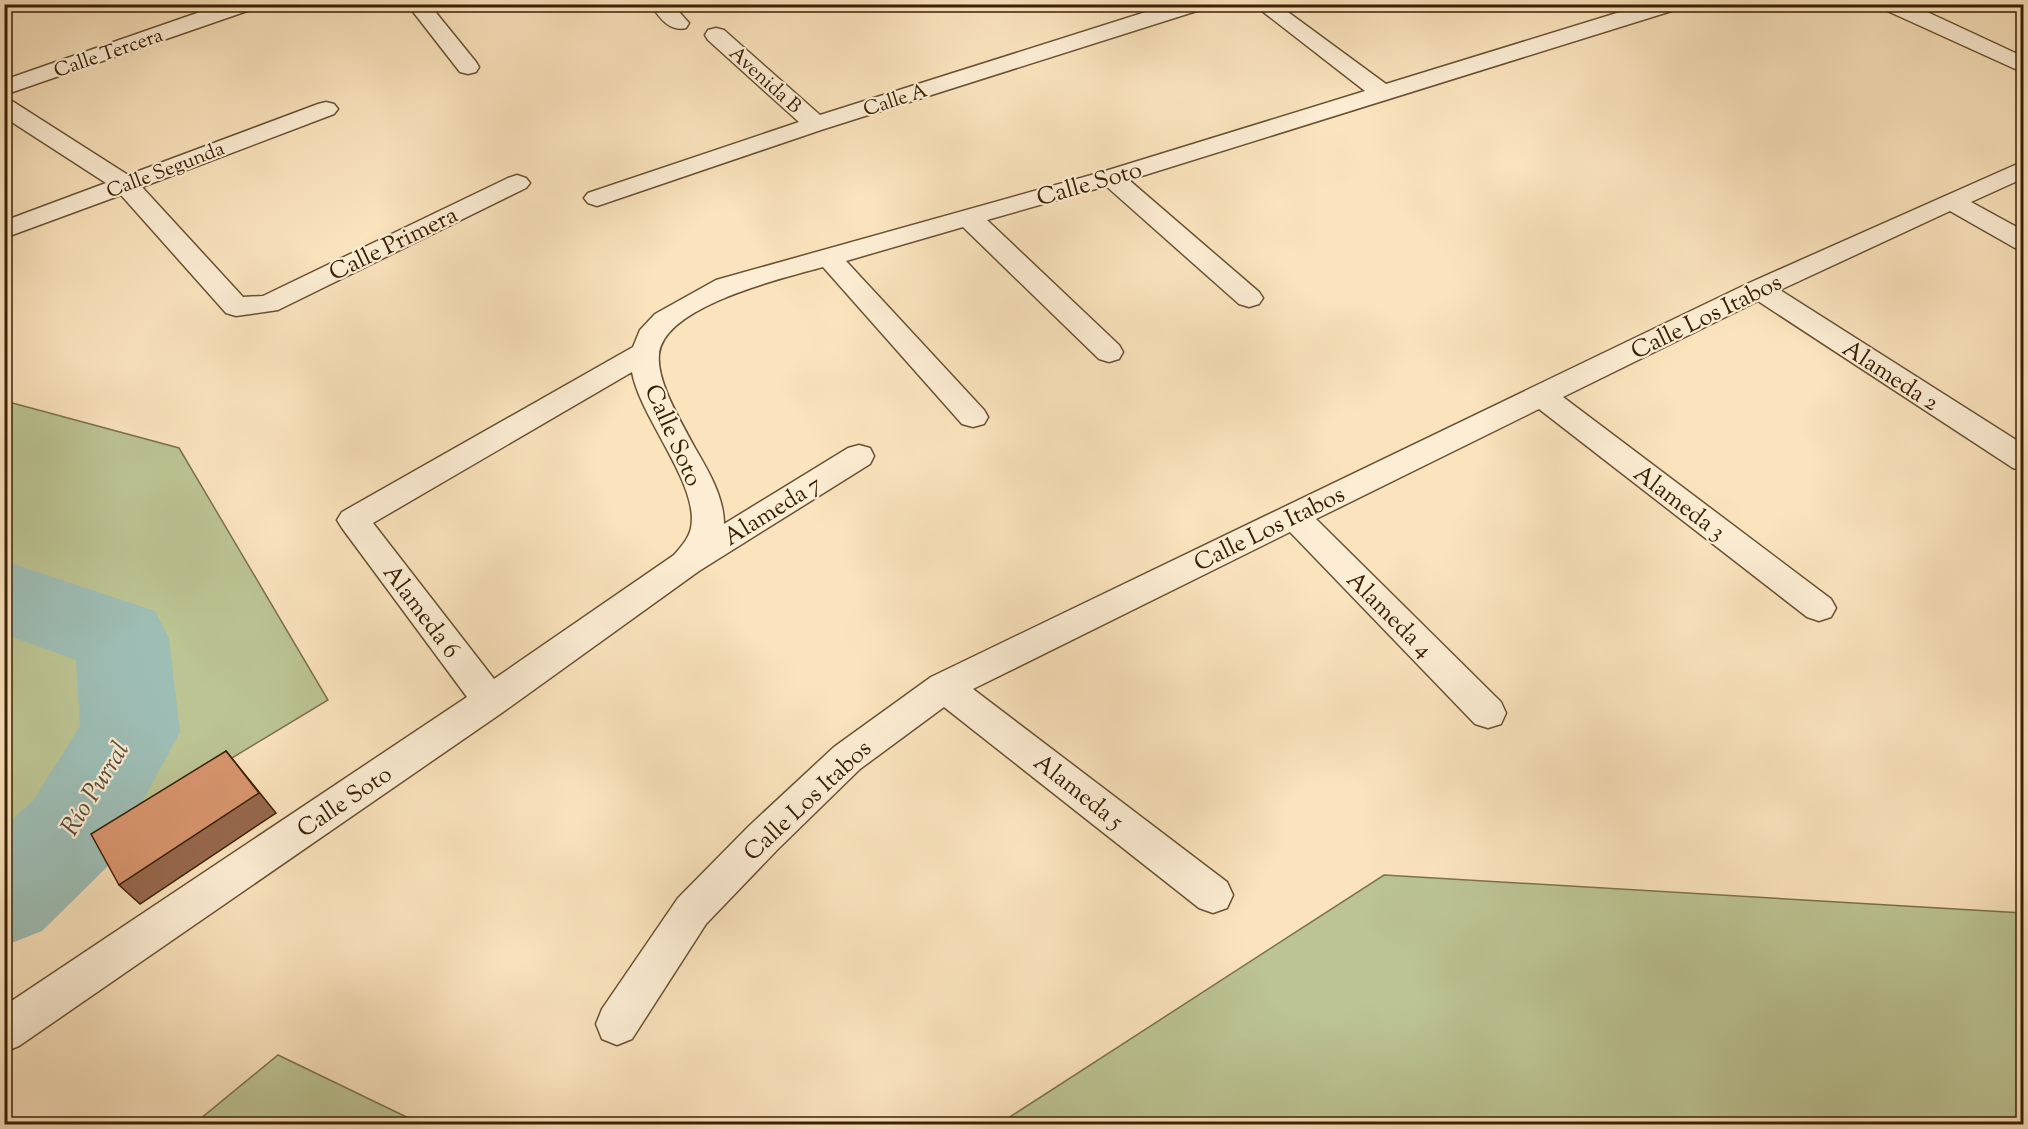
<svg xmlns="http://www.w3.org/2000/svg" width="2028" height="1129" font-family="'Sorts Mill Goudy',serif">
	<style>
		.green { fill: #bcc493; stroke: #7b724b; stroke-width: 1.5 }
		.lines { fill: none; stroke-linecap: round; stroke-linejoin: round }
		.river { fill: #9ebeb5; fill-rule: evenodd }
		.minor-casing { stroke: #6a5132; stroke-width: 3 }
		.minor { fill: #fcedd4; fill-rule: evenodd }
		.shaded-wall { fill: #97684d; stroke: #3a2003; stroke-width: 1.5 }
		.building { fill: #d8956e; stroke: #3a2003; stroke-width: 1.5 }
		.labels { text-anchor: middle; stroke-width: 4.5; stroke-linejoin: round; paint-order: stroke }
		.far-street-label { font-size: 20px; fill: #3a2003; stroke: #fcedd4 }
		.street-label { font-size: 24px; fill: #3a2003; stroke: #fcedd4 }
		.water-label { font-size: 26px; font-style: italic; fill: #584f38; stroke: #fcedd4 }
	</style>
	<rect width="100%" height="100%" fill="#fae3bd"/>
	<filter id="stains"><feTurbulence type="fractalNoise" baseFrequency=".00333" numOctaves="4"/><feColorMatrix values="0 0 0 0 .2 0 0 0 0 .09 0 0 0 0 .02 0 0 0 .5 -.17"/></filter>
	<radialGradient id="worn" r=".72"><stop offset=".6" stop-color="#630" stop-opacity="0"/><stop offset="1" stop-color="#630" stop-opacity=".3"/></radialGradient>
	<!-- green -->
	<path class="green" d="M5,401L179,448L328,700L5,895Z
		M1384,875L2023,913V1124H999Z
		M278,1055L421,1124H194Z"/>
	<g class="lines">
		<!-- river -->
		<path class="river" d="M4,561L155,611L169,638L180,732L107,867L42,931L4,946V826L33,801L80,726L76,660L4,634Z"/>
		<!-- minor casing -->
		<g class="minor-casing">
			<path id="minor" d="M223,4H255L253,9L4,95V80Z
				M407,4H429L476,62L479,67L476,72L468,74L460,72Z
				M650,4H672L689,23L686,28C669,32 659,17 650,4Z
				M1171,4H1205L1203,9L824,129L606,203L597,206L588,203L584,198L588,193L799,122L708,40L705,35L708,30L716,28L724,30L820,115Z
				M1253,4H1277L1386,84L1646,4H1680L1678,9L1129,180L1259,292L1263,298L1259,304L1249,307L1239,304L1106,186L987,220L1119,345L1123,352L1119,359L1109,362L1099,359L963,227L846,261L984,410L988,417L984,424L973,427L962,424L823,267C783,278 664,306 659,354C656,382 682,423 695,448C708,470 724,497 724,524L848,448L859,445L870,448L874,456L870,464L699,571L503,712L19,1046L4,1052V1006L467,697L342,528L337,520L342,512L633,347L640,330L655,314L716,280L1102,172L1365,91ZM632,372C640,418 700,485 691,528C689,538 681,547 674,555L494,679L373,523Z
				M1881,4H1910L2024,57V73L1883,9Z
				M4,99L12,101L128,175L318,104L326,102L334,104L338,109L334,114L142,187L243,297L263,296L508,178L517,175L526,178L530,183L526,188L278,310L236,316L226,313L121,195L4,238V221L106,183L4,117Z
				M2024,161V178L1971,202L2024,231V250L2015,248L1950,211L1780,290L2024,445V471L2013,468L1758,301L1563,397L1831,599L1836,608L1831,617L1819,621L1807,617L1539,409L1316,519L1501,702L1506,713L1501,724L1488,728L1475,724L1290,532L973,689L1227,882L1233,895L1227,908L1213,913L1199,908L944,707L860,769L777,850L706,924L632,1039L617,1045L602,1039L596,1024L602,1009L678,898L749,826L834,747L931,677L1749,283Z"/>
		</g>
		<!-- minor -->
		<use href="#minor" class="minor"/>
	</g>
	<!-- shaded-wall -->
	<path class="shaded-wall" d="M226,751L276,813L140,904L119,885Z"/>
	<!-- building -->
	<path class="building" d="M226,751L259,793L119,885L91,834Z"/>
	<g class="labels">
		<!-- far-street labels -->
		<g class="far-street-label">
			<text transform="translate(108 52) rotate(-19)" y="7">Calle Tercera</text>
			<text transform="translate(766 79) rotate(42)" y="7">Avenida B</text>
			<text transform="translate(895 99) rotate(-18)" y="7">Calle A</text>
			<text transform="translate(165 169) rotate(-21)" y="7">Calle Segunda</text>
		</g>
		<!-- street labels -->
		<g class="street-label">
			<text transform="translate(1089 183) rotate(-16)" y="8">Calle Soto</text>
			<text transform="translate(393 243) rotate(-26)" y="8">Calle Primera</text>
			<text transform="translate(1706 316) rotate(-26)" y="8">Calle Los Itabos</text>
			<text transform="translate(1891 375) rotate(33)" y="8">Alameda 2</text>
			<text transform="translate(674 435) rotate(66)" y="8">Calle Soto</text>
			<text transform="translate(1680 502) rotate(37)" y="8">Alameda 3</text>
			<text transform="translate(772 510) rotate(-32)" y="8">Alameda 7</text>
			<text transform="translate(1269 528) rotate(-26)" y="8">Calle Los Itabos</text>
			<text transform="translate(422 611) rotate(53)" y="8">Alameda 6</text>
			<text transform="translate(1390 614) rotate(45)" y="8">Alameda 4</text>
			<text transform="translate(1079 791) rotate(38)" y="8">Alameda 5</text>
			<text transform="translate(807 800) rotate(-43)" y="8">Calle Los Itabos</text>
			<text transform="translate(344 801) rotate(-34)" y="8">Calle Soto</text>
		</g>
		<!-- water labels -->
		<g class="water-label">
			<text transform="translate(94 788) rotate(-58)" y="9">Río Purral</text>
		</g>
	</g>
	<!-- margin -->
	<rect width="2028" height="1129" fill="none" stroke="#fae3bd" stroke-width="24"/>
	<rect x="6" y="6" width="2016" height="1117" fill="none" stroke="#3a2003" stroke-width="3"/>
	<rect x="12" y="12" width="2004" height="1105" fill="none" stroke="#3a2003" stroke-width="1.5"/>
	<rect width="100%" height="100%" filter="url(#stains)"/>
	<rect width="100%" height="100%" fill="url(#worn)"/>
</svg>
